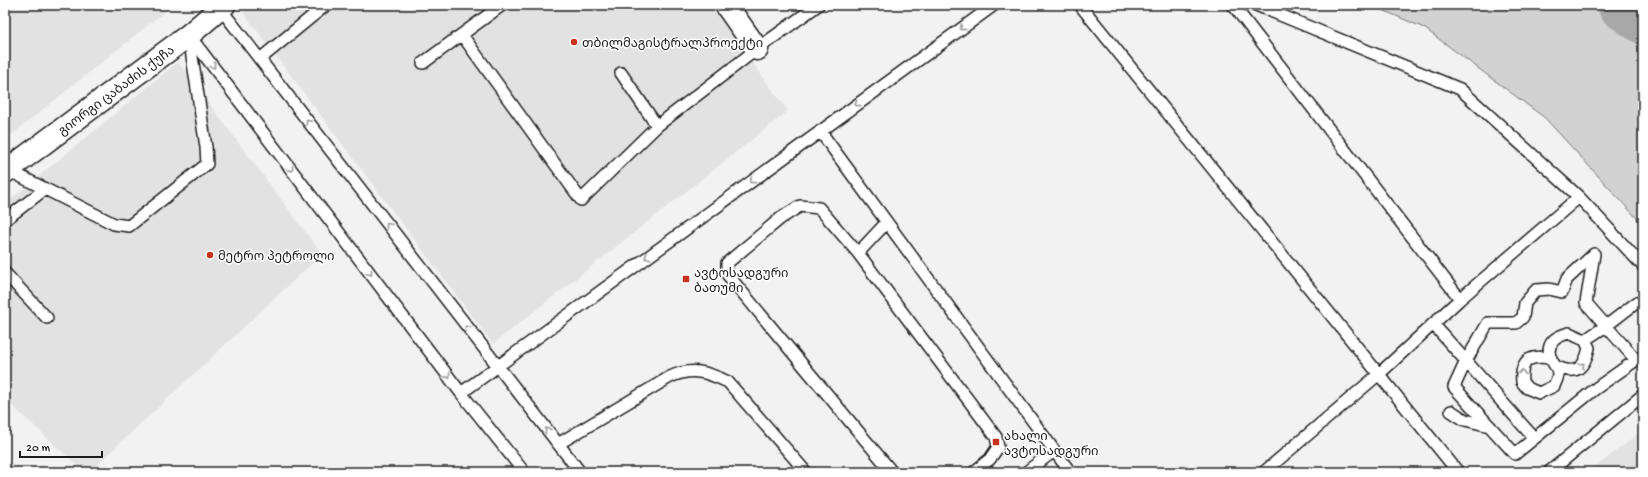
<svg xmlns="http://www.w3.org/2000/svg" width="1648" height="477" font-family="'Gochi Hand','Noto Sans Georgian',sans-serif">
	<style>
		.built { fill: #e2e2e2 }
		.green { fill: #d2d2d2; stroke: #777 }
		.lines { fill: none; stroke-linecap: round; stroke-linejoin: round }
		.river { stroke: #a8a8a8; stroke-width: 49 }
		.lane-casing { stroke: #1c1c1c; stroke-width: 14 }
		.street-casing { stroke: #1c1c1c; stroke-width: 25 }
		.primary-casing { stroke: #1c1c1c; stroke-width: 25 }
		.lane { stroke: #fff; stroke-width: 11 }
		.street { stroke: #fff; stroke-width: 22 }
		.primary { stroke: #fff; stroke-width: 22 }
		.oneway { stroke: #999 }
		.poi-dot { fill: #c8321e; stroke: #fff; stroke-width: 1.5 }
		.labels { text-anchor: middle; stroke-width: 3; stroke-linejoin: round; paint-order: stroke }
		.poi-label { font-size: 13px; fill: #1c1c1c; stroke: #fff; text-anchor: start }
		.street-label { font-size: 13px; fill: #1c1c1c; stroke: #fff }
	</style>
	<rect width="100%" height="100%" fill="#f2f2f2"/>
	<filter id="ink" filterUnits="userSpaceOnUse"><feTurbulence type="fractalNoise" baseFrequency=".025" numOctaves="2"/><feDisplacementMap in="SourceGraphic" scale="8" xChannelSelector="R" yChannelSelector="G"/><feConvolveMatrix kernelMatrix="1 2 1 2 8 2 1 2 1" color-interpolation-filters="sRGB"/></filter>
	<g filter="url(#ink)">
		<!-- built -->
		<path class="built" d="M5,5H173L5,140Z
			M251,5H710L788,111L493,344L243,12Z
			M178,62L322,254L89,472H84L5,399V204Z
			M1643,430V472H1589Z"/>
		<!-- green -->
		<path class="green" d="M1371,5H1643V225L1545,118L1424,28Z"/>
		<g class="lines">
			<!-- river -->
			<path class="river" d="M1622,5L1643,19"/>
			<!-- lane casing -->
			<g class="lane-casing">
				<path id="lane" d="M1080,5L1458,472
					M1233,5L1460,299
					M1256,5L1460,89L1579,197L1643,266
					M220,8L580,472
					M189,35L461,393L524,472
					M462,35L581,200L657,126L757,49L818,5
					M260,59L326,5
					M423,63L502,5
					M621,73L657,126
					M820,131L1070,472
					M8,170L114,224L129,226L207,164L206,147L189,37
					M5,220L45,189
					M858,253L887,222
					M5,273L47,318
					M1433,324L1466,361L1454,387L1515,454L1595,389L1636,360L1586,303L1594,254L1567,279L1562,292L1549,289L1536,290L1525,303L1523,317L1516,323H1488L1466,361L1534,438
					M1585,340L1606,326L1636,303
					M1551,358C1530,355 1520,359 1522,382L1527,388L1539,393L1554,386C1555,383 1558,378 1558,374C1558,367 1552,363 1550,357C1546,342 1557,336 1569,333L1585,340L1589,348C1584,369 1577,375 1557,367
					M461,393L994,5
					M1451,411L1465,420L1490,426
					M558,444L670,377C692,367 707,372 728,382L806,472
					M892,472L727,274V263L781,218L800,206L819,208L858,253L996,437L998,447L990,459L974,472
					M1026,472L1054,451
					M1264,472L1379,374L1460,299L1579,197
					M1549,472L1643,395"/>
			</g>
			<!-- street casing -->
			<g class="street-casing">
				<path id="street" d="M726,5L757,49"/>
			</g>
			<!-- primary casing -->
			<g class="primary-casing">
				<g id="primary">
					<path id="s1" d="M5,172L189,35L224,5"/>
				</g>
			</g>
			<!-- lane -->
			<use href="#lane" class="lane"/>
			<!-- street -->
			<use href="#street" class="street"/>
			<!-- primary -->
			<use href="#primary" class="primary"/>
		</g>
		<!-- one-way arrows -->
		<defs><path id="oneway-chevron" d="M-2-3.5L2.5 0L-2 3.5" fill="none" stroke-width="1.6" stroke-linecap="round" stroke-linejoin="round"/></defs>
		<g class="oneway">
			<use href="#oneway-chevron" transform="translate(962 28) rotate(144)"/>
			<use href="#oneway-chevron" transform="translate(213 66) rotate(53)"/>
			<use href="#oneway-chevron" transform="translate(857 104) rotate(144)"/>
			<use href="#oneway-chevron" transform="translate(308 122) rotate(-128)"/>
			<use href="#oneway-chevron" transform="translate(291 169) rotate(53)"/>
			<use href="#oneway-chevron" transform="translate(752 181) rotate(144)"/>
			<use href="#oneway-chevron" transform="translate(388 225) rotate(-128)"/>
			<use href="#oneway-chevron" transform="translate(647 257) rotate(144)"/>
			<use href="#oneway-chevron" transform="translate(370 273) rotate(53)"/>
			<use href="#oneway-chevron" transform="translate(467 328) rotate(-128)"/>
			<use href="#oneway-chevron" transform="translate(1582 365) rotate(-45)"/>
			<use href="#oneway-chevron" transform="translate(1522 372) rotate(-85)"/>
			<use href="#oneway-chevron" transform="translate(448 376) rotate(53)"/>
			<use href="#oneway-chevron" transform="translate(547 430) rotate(-128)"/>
		</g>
	</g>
	<!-- markers -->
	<g class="poi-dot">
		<circle cx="574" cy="42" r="4"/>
		<circle cx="210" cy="255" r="4"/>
		<rect x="682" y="275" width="8" height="8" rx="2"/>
		<rect x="992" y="438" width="8" height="8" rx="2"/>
	</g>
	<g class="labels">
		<!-- poi labels -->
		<g class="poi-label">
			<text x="582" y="47">თბილმაგისტრალპროექტი</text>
			<text x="218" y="260">მეტრო პეტროლი</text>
			<text x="694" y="277">ავტოსადგური<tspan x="694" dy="15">ბათუმი</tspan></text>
			<text x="1004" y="440">ახალი<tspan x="1004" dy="15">ავტოსადგური</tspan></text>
		</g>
		<!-- street labels -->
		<g class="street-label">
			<text dy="5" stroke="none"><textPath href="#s1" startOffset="138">გიორგი ცაბაძის ქუჩა</textPath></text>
		</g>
	</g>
	<!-- margin -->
	<rect width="1648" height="477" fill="none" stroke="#fff" stroke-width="20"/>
	<rect x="10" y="10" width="1628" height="457" fill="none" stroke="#1c1c1c" stroke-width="1.5" filter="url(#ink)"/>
	<!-- scale -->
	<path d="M20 451v6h82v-6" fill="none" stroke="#1c1c1c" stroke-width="2"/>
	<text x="26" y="451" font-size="12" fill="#1c1c1c" stroke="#ffffff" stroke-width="3" paint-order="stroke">20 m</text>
</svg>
